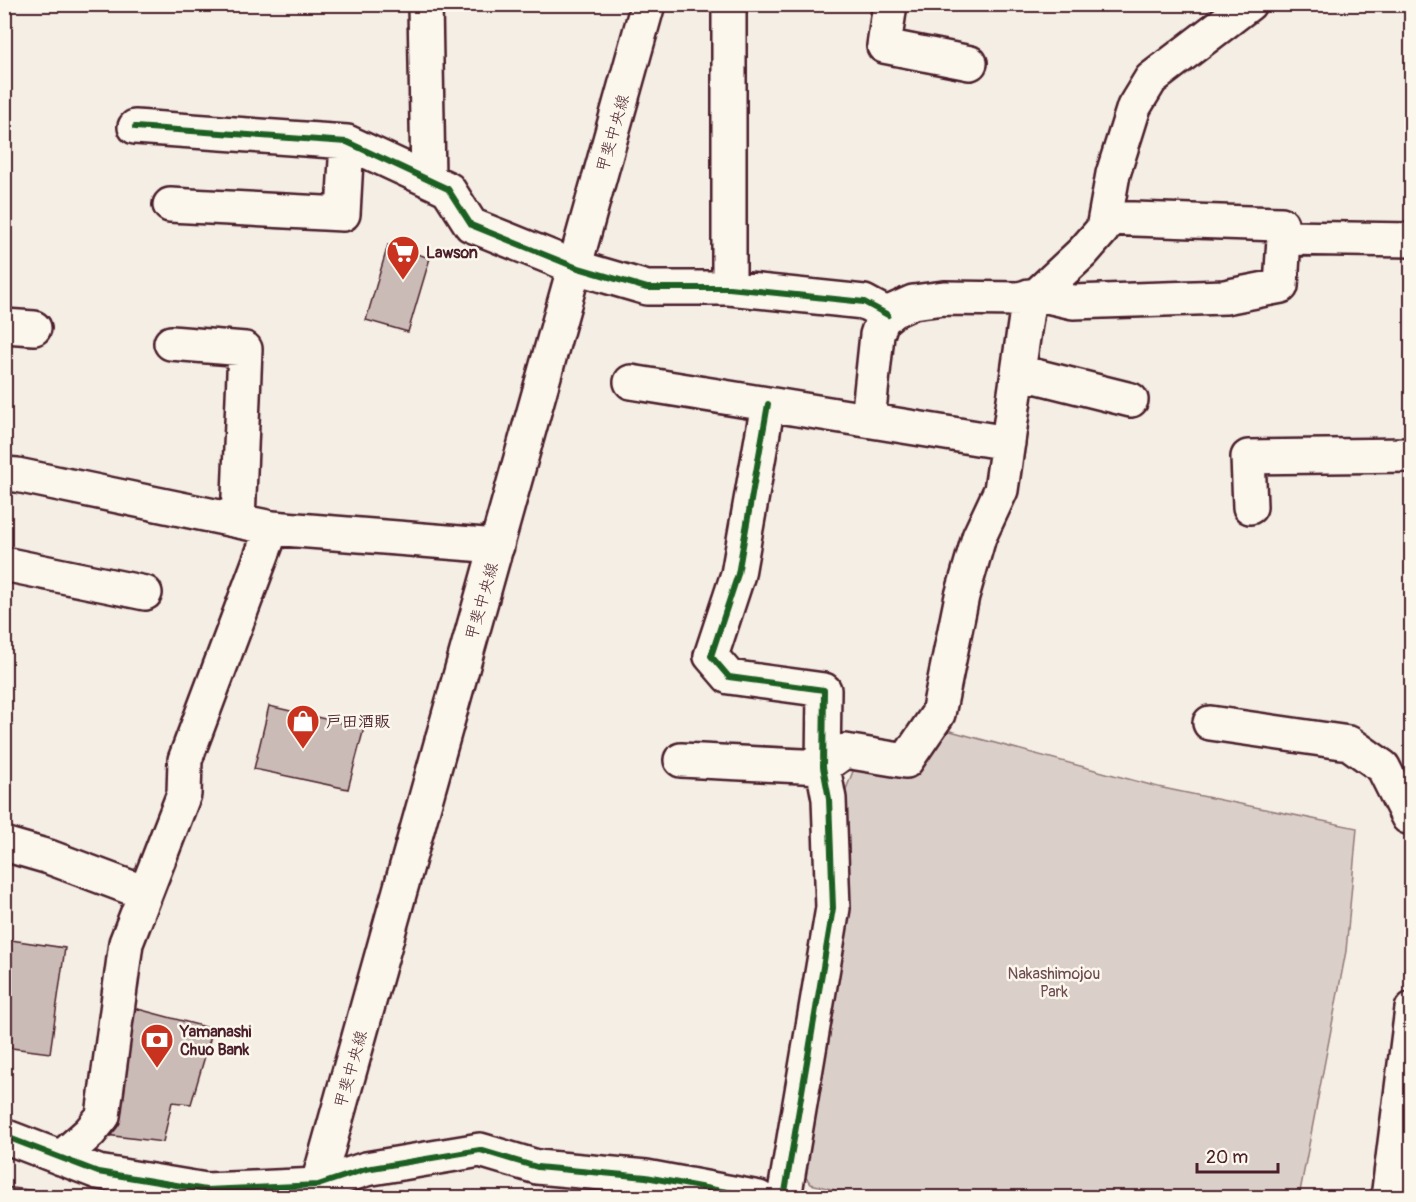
<svg xmlns="http://www.w3.org/2000/svg" width="1416" height="1202" font-family="Pangolin,'Klee One',sans-serif">
	<style>
		.green { fill: #dbd0c9; stroke: #92787a; stroke-width: 1.5 }
		.building { fill: #cabbb6; stroke: #4a1f2b; stroke-width: 1.5 }
		.lines { fill: none; stroke-linecap: round; stroke-linejoin: round }
		.minor-casing { stroke: #4a1f2b; stroke-width: 38 }
		.major-casing { stroke: #4a1f2b; stroke-width: 38 }
		.minor { stroke: #fbf7ec; stroke-width: 33 }
		.major { stroke: #fbf7ec; stroke-width: 33 }
		.cycleway-casing { stroke: #fbf7ec; stroke-width: 10 }
		.cycleway { stroke: #1b5e20; stroke-width: 6 }
		.labels { text-anchor: middle; stroke-width: 5; stroke-linejoin: round; paint-order: stroke }
		.street-label { font-size: 16px; fill: #4a1f2b; stroke: #fbf7ec }
		.poi-label { font-size: 16px; font-weight: bold; fill: #4a1f2b; stroke: #fbf7ec; text-anchor: start }
		.park-label { font-size: 16px; fill: #6e4b52; stroke: #fbf7ec }
	</style>
	<rect width="100%" height="100%" fill="#f4eee4"/>
	<filter id="ink" filterUnits="userSpaceOnUse"><feTurbulence type="fractalNoise" baseFrequency=".0167" numOctaves="2"/><feDisplacementMap in="SourceGraphic" scale="12" xChannelSelector="R" yChannelSelector="G"/><feConvolveMatrix kernelMatrix="1 2 1 2 8 2 1 2 1" color-interpolation-filters="sRGB"/></filter>
	<g filter="url(#ink)">
		<!-- green -->
		<path class="green" d="M943,729L1158,787L1357,828L1346,951L1299,1197L867,1198L811,1184L800,1170L849,905L845,792L855,766L914,775Z"/>
		<!-- building -->
		<path class="building" d="M388,245L430,258L408,332L366,320Z
			M269,706L364,728L348,789L254,769Z
			M4,939L65,948L50,1053L4,1047Z
			M134,1008L213,1029L191,1104L172,1102L163,1142L106,1135Z
			M4,1187L95,1198H4Z"/>
		<g class="lines">
			<!-- minor casing -->
			<g class="minor-casing">
				<path id="minor" d="M425,4L428,179
					M729,4V288
					M890,4L884,46L970,63
					M135,127L347,142L448,189L471,225L575,267L647,288H729L864,302L888,315
					M170,205L343,214L347,142
					M1105,218L1281,224L1284,238L1412,240
					M1038,294L1073,302L1225,297L1281,286L1284,238
					M4,326L34,328
					M171,343L245,349L238,521
					M1019,372L1131,400
					M631,382L1008,443
					M768,404L738,574L711,656L729,677L824,690L823,767L829,799L833,908L784,1198
					M868,420L877,335L882,320L893,311L913,302L944,298L1019,299L1038,294L1083,252L1103,229L1113,174L1134,107L1151,79L1249,4
					M4,474L17,475L272,528L497,546
					M1250,507L1248,457L1412,455
					M4,564L145,593
					M1210,723L1349,743L1383,767L1408,817L1412,818
					M681,760L823,767L845,751L906,761L938,714L962,596L979,537L1001,490L1029,296
					M4,844L49,857L145,893
					M4,1136L98,1172L206,1190L318,1185L366,1169L480,1150L537,1167L646,1177L759,1198
					M61,1158L90,1132L103,1116L126,943L184,794L185,760L272,528
					M1388,1198L1412,1009"/>
			</g>
			<!-- major casing -->
			<g class="major-casing">
				<path id="major" d="M314,1198L648,4"/>
			</g>
			<!-- minor -->
			<use href="#minor" class="minor"/>
			<!-- major -->
			<use href="#major" class="major"/>
			<!-- cycleway casing -->
			<g class="cycleway-casing">
				<path id="cycleway" d="M135,127L347,142L448,189L471,225L575,267L647,288H729L864,302L888,315
					M768,404L738,574L711,656L729,677L824,690L823,767L829,799L833,908L784,1198
					M4,1136L98,1172L206,1190L318,1185L366,1169L480,1150L537,1167L646,1177L759,1198"/>
			</g>
			<!-- cycleway -->
			<use href="#cycleway" class="cycleway"/>
		</g>
	</g>
	<!-- icons -->
	<defs>
		<g id="supermarket-pin" transform="scale(1.725)"><path d="M0 17L-7.5 6A9.5 9.5 0 1 1 7.5 6Z" fill="#c8321e" stroke="#fbf7ec"/><path d="M-6-5.5h2.5l.6 2H6L4.5 2H-2.5L-4.4-4H-6ZM-1.5 3.2a1.3 1.3 0 1 0 .1 0ZM3 3.2a1.3 1.3 0 1 0 .1 0Z" fill="#fff"/></g>
		<g id="shop-pin" transform="scale(1.725)"><path d="M0 17L-7.5 6A9.5 9.5 0 1 1 7.5 6Z" fill="#c8321e" stroke="#fbf7ec"/><path d="M-5-2.5h2.3a2.7 3.5 0 0 1 5.4 0H5L5.5 6h-11ZM-1.5-2.5h3a1.5 2.3 0 0 0-3 0Z" fill="#fff"/></g>
		<g id="bank-pin" transform="scale(1.725)"><path d="M0 17L-7.5 6A9.5 9.5 0 1 1 7.5 6Z" fill="#c8321e" stroke="#fbf7ec"/><path d="M-6-4H6V4H-6ZM0-2.3a2.3 2.3 0 1 0 0 4.6a2.3 2.3 0 1 0 0-4.6Z" fill="#fff"/></g>
	</defs>
	<g fill-rule="evenodd">
		<use href="#supermarket-pin" x="403" y="252"/>
		<use href="#shop-pin" x="303" y="721"/>
		<use href="#bank-pin" x="157" y="1040"/>
	</g>
	<g class="labels">
		<!-- street labels -->
		<g class="street-label">
			<text transform="translate(612 133) rotate(-74)" y="6">甲斐中央線</text>
			<text transform="translate(481 601) rotate(-74)" y="6">甲斐中央線</text>
			<text transform="translate(350 1069) rotate(-74)" y="6">甲斐中央線</text>
		</g>
		<!-- poi labels -->
		<g class="poi-label">
			<text x="426" y="258">Lawson</text>
			<text x="326" y="727">戸田酒販</text>
			<text x="180" y="1037">Yamanashi<tspan x="180" dy="18">Chuo Bank</tspan></text>
		</g>
		<!-- park labels -->
		<g class="park-label">
			<text x="1054" y="979">Nakashimojou<tspan x="1054" dy="18">Park</tspan></text>
		</g>
	</g>
	<!-- margin -->
	<rect width="1416" height="1202" fill="none" stroke="#fbf7ec" stroke-width="24"/>
	<rect x="12" y="12" width="1392" height="1178" fill="none" stroke="#4a1f2b" stroke-width="2" filter="url(#ink)"/>
	<!-- scale -->
	<path d="M1197 1163v9h81v-9" fill="none" stroke="#4a1f2b" stroke-width="3"/>
	<text x="1206" y="1163" font-size="18" fill="#4a1f2b" stroke="#fbf7ec" stroke-width="4.5" paint-order="stroke">20 m</text>
</svg>
